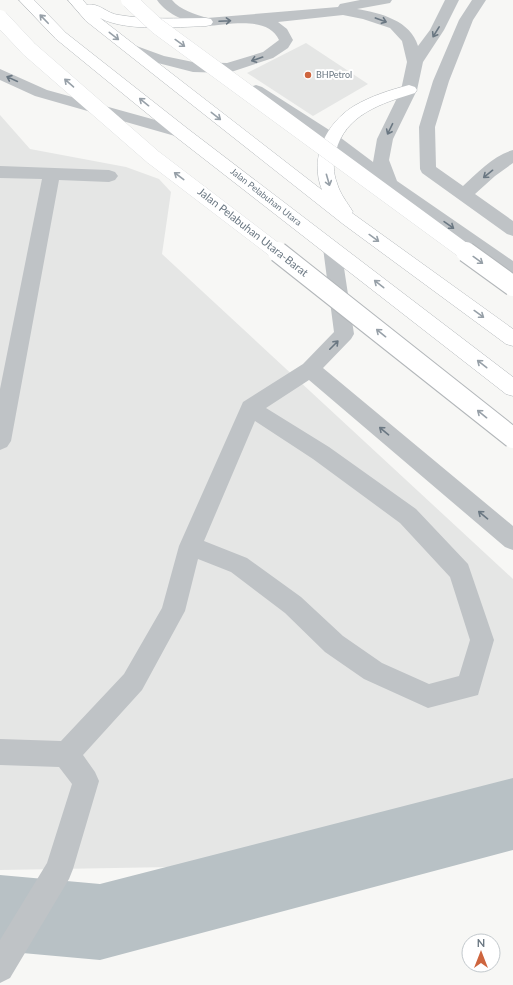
<svg xmlns="http://www.w3.org/2000/svg" width="513" height="985" font-family="Lato,sans-serif">
	<style>
		.built { fill: #e5e6e5 }
		.lines { fill: none; stroke-linecap: round; stroke-linejoin: round }
		.river { fill: #b8c1c5; fill-rule: evenodd }
		.major-casing { stroke: #b3b7ba; stroke-width: 1 }
		.minor { fill: #bfc3c6; fill-rule: evenodd }
		.major { fill: #fff; fill-rule: evenodd }
		.major-bridge-far1-casing { stroke: #b3b7ba; stroke-width: 16; stroke-linecap: butt }
		.major-bridge-casing { stroke: #b3b7ba; stroke-width: 22; stroke-linecap: butt }
		.major-bridge-far1 { stroke: #fff; stroke-width: 16 }
		.major-bridge { stroke: #fff; stroke-width: 20 }
		.oneway { stroke: #97a0a8 }
		.oneway2 { stroke: #6a7782 }
		.poi-dot { fill: #ce653e; stroke: #fff; stroke-width: 1.5 }
		.labels { text-anchor: middle; stroke-width: 4; stroke-linejoin: round; paint-order: stroke }
		.far-poi-label { font-size: 9px; fill: #6a7782; stroke: #fff; text-anchor: start }
		.far-street-label { font-size: 9px; fill: #6a7782; stroke: #fff }
		.street-label { font-size: 11px; fill: #6a7782; stroke: #fff }
	</style>
	<rect width="100%" height="100%" fill="#f7f7f5"/>
	<!-- built -->
	<path class="built" d="M306,43L368,84L313,116L247,73Z
		M0,115L30,149L126,167L159,179L171,192L162,254L513,579V784L172,867L0,870Z"/>
	<g class="lines">
		<!-- river -->
		<path class="river" d="M513,778V850L100,960L0,951V875L100,884Z"/>
		<!-- major casing -->
		<g class="major-casing">
			<path id="major" d="M19,0H34L66,33L188,129L513,377V396L506,394L176,137L56,39Z
				M68,0H83L87,5C99,2 107,14 119,15C148,20 177,18 206,18L211,19L213,22L211,25L206,26C176,27 126,32 100,18L322,190C309,158 326,123 354,106C371,96 390,90 409,85L415,87L417,90L415,93C382,103 344,115 336,152C333,162 333,173 337,183C340,194 347,202 353,212L352,213L513,329V346L506,344L343,224L86,21Z"/>
		</g>
		<!-- minor -->
		<path class="minor" d="M157,0H172C180,10 195,14 207,18L338,7L340,4L360,0H392L390,3L357,9C381,13 411,21 418,46L430,30L445,0H459L444,30L423,62L417,90L393,139L389,160L397,181L513,261V277L506,275L384,188L325,143L250,93L248,90L250,87L256,85L262,87L337,135L373,162L377,139L401,90L407,62L402,41L390,28L363,19L343,15L278,22L287,29L293,40L288,48L273,58L228,73L193,72L154,62L126,52L123,49L126,46L131,44L164,56L193,62L227,63L263,52L279,40C268,15 227,25 206,26C188,22 168,16 157,0Z
			M472,0H486L473,20L449,81L435,127L436,167L463,186C477,173 494,155 513,150V163L495,176L475,194L513,221V236L507,234L422,173L420,169L419,127L433,81L459,20Z
			M0,69L47,90L188,129L190,133L188,137L182,138L35,96L0,80Z
			M0,166L109,170L115,172L118,176L115,180L109,182L59,180L11,441L7,447L0,450V389L42,179L0,178Z
			M332,242L338,243L341,248L354,334L351,339L323,368L513,526V550L505,547L309,380L266,408L329,447L416,509L468,564L494,640L478,695L428,708L364,679L325,652L285,613L231,572L198,559L185,611L142,690L83,755L95,772L99,781L73,869L69,879L10,978L0,983V940L47,863L72,784L59,767L0,765V739L61,741L124,674L162,608L179,546L243,402L303,364L334,332L323,248L326,243ZM255,421L313,459L400,523L450,577L470,640L459,676L429,684L382,663L343,636L301,597L247,558L204,541Z"/>
		<!-- major -->
		<use href="#major" class="major"/>
		<!-- major-bridge-far1 casing -->
		<g class="major-bridge-far1-casing">
			<path id="major-bridge-far1" d="M129,0L157,26L467,253
				M0,18L29,49L153,157L279,253"/>
		</g>
		<!-- major-bridge casing -->
		<g class="major-bridge-casing">
			<path id="major-bridge" d="M278,252L513,438
				M466,252L513,286"/>
		</g>
		<!-- major-bridge-far1 -->
		<use href="#major-bridge-far1" class="major-bridge-far1"/>
		<!-- major-bridge -->
		<use href="#major-bridge" class="major-bridge"/>
	</g>
	<!-- one-way arrows -->
	<defs><path id="oneway-shaft" d="M-6 0H5M1.5-3L5.5 0L1.5 3" fill="none" stroke-width="1.6" stroke-linecap="round" stroke-linejoin="round"/></defs>
	<g class="oneway">
		<use href="#oneway-shaft" transform="translate(44 19) rotate(-134)"/>
		<use href="#oneway-shaft" transform="translate(114 36) rotate(38)"/>
		<use href="#oneway-shaft" transform="translate(180 43) rotate(36)"/>
		<use href="#oneway-shaft" transform="translate(69 83) rotate(-139)"/>
		<use href="#oneway-shaft" transform="translate(144 102) rotate(-141)"/>
		<use href="#oneway-shaft" transform="translate(216 116) rotate(38)"/>
		<use href="#oneway-shaft" transform="translate(179 176) rotate(-143)"/>
		<use href="#oneway-shaft" transform="translate(328 180) rotate(74)"/>
		<use href="#oneway-shaft" transform="translate(374 238) rotate(36)"/>
		<use href="#oneway-shaft" transform="translate(478 260) rotate(36)"/>
		<use href="#oneway-shaft" transform="translate(379 284) rotate(-142)"/>
		<use href="#oneway-shaft" transform="translate(479 314) rotate(36)"/>
		<use href="#oneway-shaft" transform="translate(381 333) rotate(-141)"/>
		<use href="#oneway-shaft" transform="translate(482 364) rotate(-142)"/>
		<use href="#oneway-shaft" transform="translate(482 414) rotate(-141)"/>
	</g>
	<g class="oneway2">
		<use href="#oneway-shaft" transform="translate(381 20) rotate(20)"/>
		<use href="#oneway-shaft" transform="translate(225 21) rotate(-3)"/>
		<use href="#oneway-shaft" transform="translate(436 32) rotate(122)"/>
		<use href="#oneway-shaft" transform="translate(257 59) rotate(161)"/>
		<use href="#oneway-shaft" transform="translate(12 79) rotate(-155)"/>
		<use href="#oneway-shaft" transform="translate(390 129) rotate(116)"/>
		<use href="#oneway-shaft" transform="translate(488 174) rotate(141)"/>
		<use href="#oneway-shaft" transform="translate(449 225) rotate(35)"/>
		<use href="#oneway-shaft" transform="translate(334 345) rotate(-45)"/>
		<use href="#oneway-shaft" transform="translate(384 431) rotate(-140)"/>
		<use href="#oneway-shaft" transform="translate(483 515) rotate(-140)"/>
	</g>
	<!-- markers -->
	<circle class="poi-dot" cx="308" cy="75" r="4"/>
	<g class="labels">
		<!-- far-poi labels -->
		<g class="far-poi-label">
			<text x="316" y="78">BHPetrol</text>
		</g>
		<!-- far-street labels -->
		<g class="far-street-label">
			<text transform="translate(266 197) rotate(38)" y="3">Jalan Pelabuhan Utara</text>
		</g>
		<!-- street labels -->
		<g class="street-label">
			<text transform="translate(253 232) rotate(38)" y="4">Jalan Pelabuhan Utara-Barat</text>
		</g>
	</g>
	<!-- north arrow -->
	<g transform="translate(481 953)"><circle r="19" fill="#ffffff" stroke="#c3c9cd"/>
	<path d="M0-3L7 15L0 10L-7 15Z" fill="#ce653e"/>
	<text y="-6" font-size="11" font-weight="bold" text-anchor="middle" fill="#6a7782">N</text>
	</g>
</svg>
